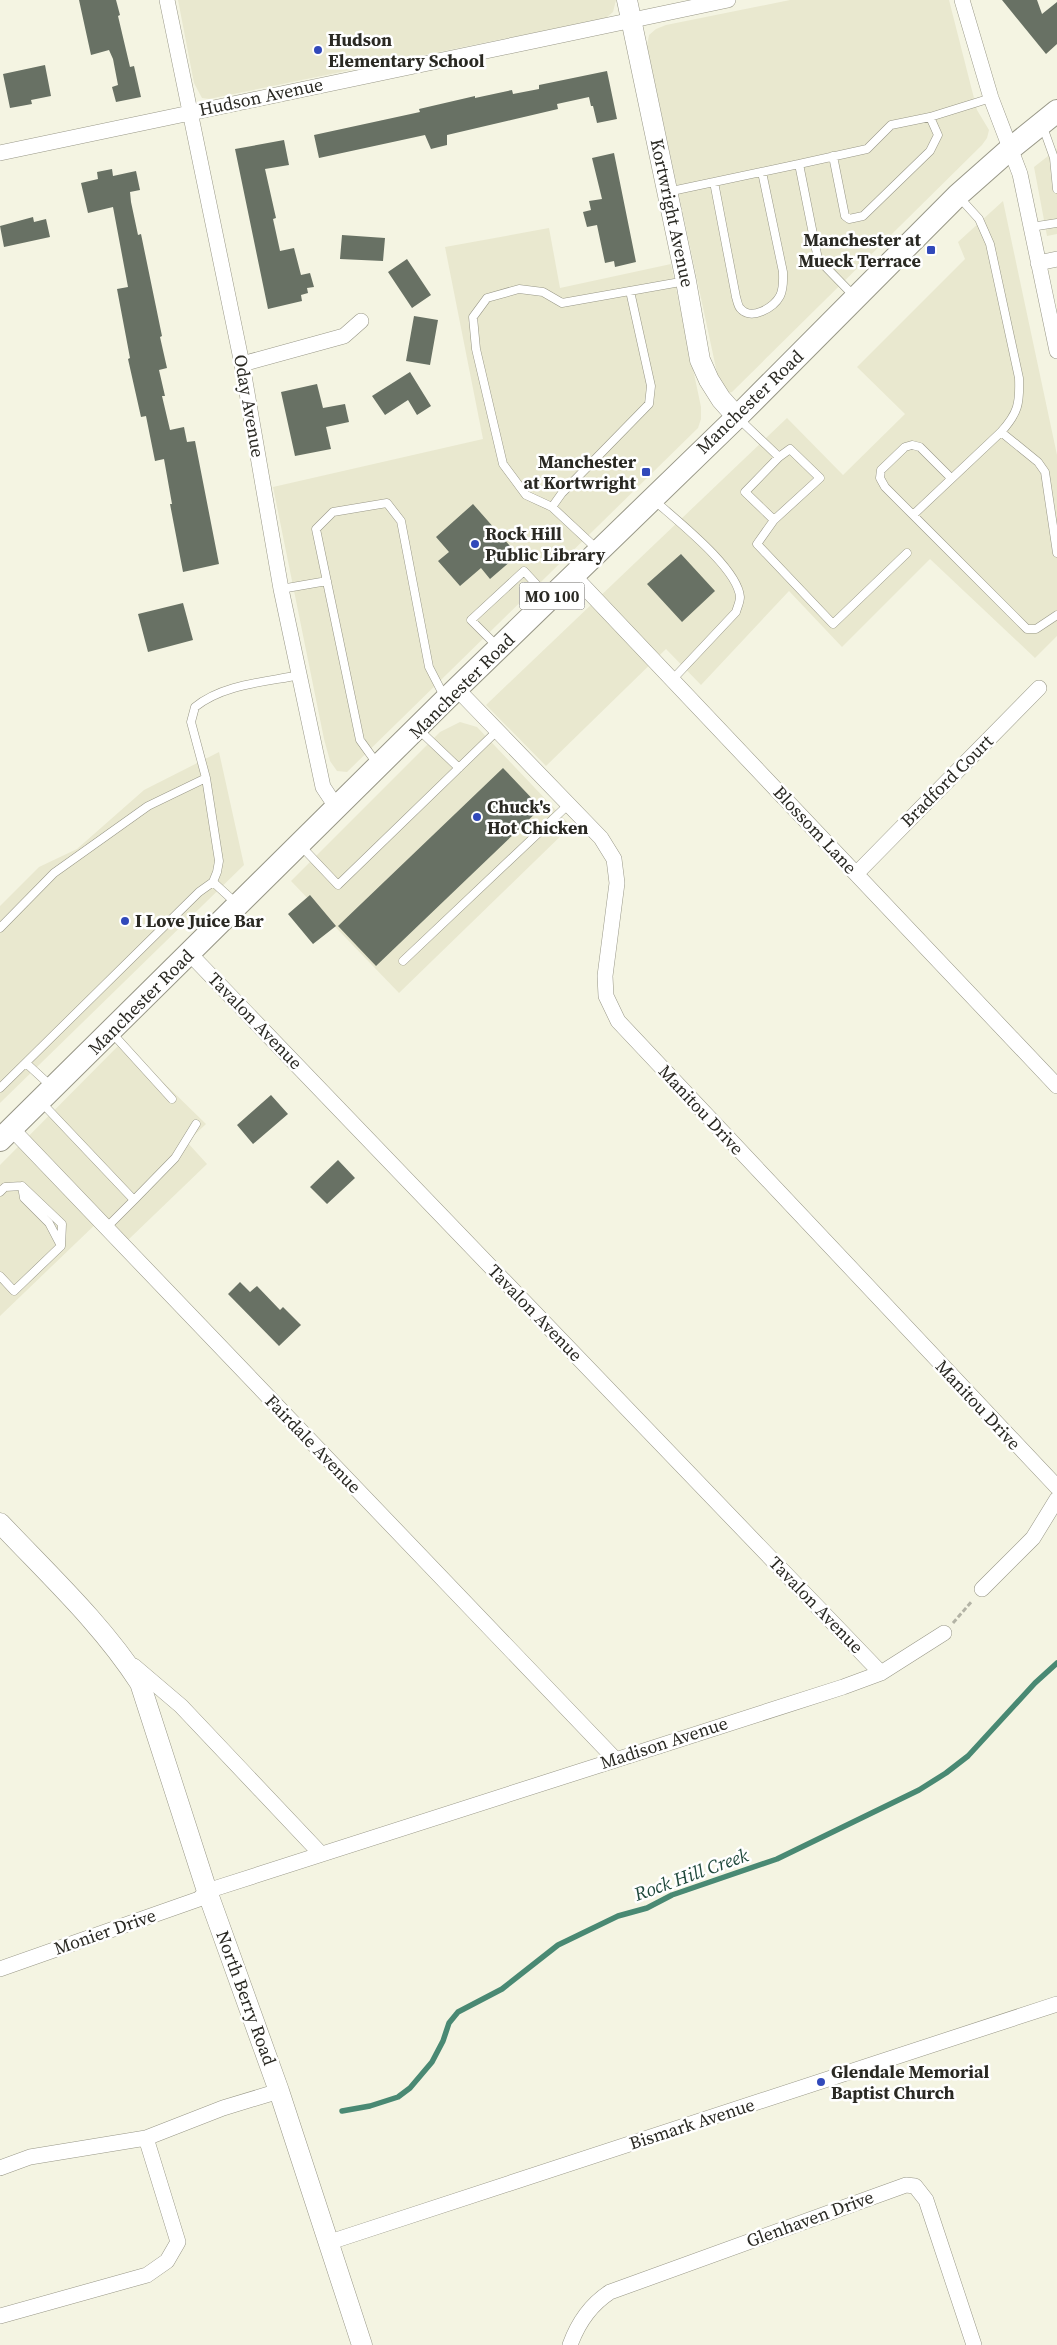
<svg xmlns="http://www.w3.org/2000/svg" width="1057" height="2345" font-family="'Source Serif 4',serif">
	<style>
		.built { fill: #e9e8cf }
		.lines { fill: none; stroke-linecap: round; stroke-linejoin: round }
		.stream { stroke: #498973; stroke-width: 5.5 }
		.building { fill: #687164 }
		.lane-casing { stroke: #989787; stroke-width: 9 }
		.street-casing { stroke: #989787; stroke-width: 16 }
		.secondary-casing { stroke: #989787; stroke-width: 21 }
		.primary-casing { stroke: #989787; stroke-width: 24 }
		.path { stroke: #b3b3a5; stroke-width: 3; stroke-dasharray: 5 2.5; stroke-linecap: butt }
		.lane { stroke: #fff; stroke-width: 8 }
		.street { stroke: #fff; stroke-width: 15 }
		.secondary { stroke: #fff; stroke-width: 20 }
		.primary { stroke: #fff; stroke-width: 22 }
		.poi-dot { fill: #3149ba; stroke: #fff; stroke-width: 2 }
		.labels { text-anchor: middle; stroke-width: 5; stroke-linejoin: round; paint-order: stroke }
		.shield { fill: #fff; stroke: #6a6965; stroke-width: 1 }
		.shield-label { font-size: 16px; font-weight: bold; fill: #2a2923 }
		.poi-label { font-size: 18px; font-weight: bold; fill: #2a2923; stroke: #fff; text-anchor: start }
		.street-label { font-size: 18px; fill: #2a2923; stroke: #fff }
		.water-label { font-size: 19px; font-style: italic; fill: #1f483b; stroke: #fff }
	</style>
	<rect width="100%" height="100%" fill="#f4f4e2"/>
	<!-- built -->
	<path class="built" d="M178,0H616L613,12L606,18L209,99L202,98L194,83Z
		M790,0H949L977,110L989,130L987,138L982,145L732,392L724,394L720,387L647,46L649,35L656,29L666,25Z
		M1057,149V234L1047,236L1034,167Z
		M1003,201L1057,455V636L1035,658L930,559L842,647L789,591L701,685L666,649L546,766L486,705L787,418L843,475L905,414L857,367L965,259L958,242Z
		M549,228L560,288L671,264L701,407V419L698,428L347,772L337,771L330,761L324,739L273,487L483,439L445,247Z
		M460,722L477,727L571,826L399,993L291,881L440,732Z
		M219,752L244,865L0,1103V906L39,867L77,849L144,790Z
		M122,1042L206,1124L187,1142L207,1164L128,1240L102,1218L0,1316V1165Z"/>
	<g class="lines">
		<!-- stream -->
		<path class="stream" d="M342,2111L370,2106L398,2097L410,2088L432,2062L443,2041L449,2023L458,2012L502,1989L558,1945L618,1916L647,1908L672,1895L777,1859L919,1790L946,1773L968,1756L1035,1683L1057,1663"/>
	</g>
	<!-- building -->
	<path class="building" d="M79,0H116L120,15L118,16L130,67L134,66L141,97L116,102L112,87L118,85L113,59L109,50L91,55Z
		M1002,0H1037L1042,14L1057,2V44L1046,54Z
		M45,65L51,96L31,100L32,104L10,108L3,74Z
		M607,71L617,119L597,123L593,106H591L589,97L557,104L558,109L447,135V145L431,149L425,135L319,158L314,135L420,112L419,109L475,96V98L512,90L513,94L539,89V85Z
		M284,140L289,165L265,169L276,218L273,219L280,251L294,248L301,275L310,273L314,287L307,288L308,293L301,295L302,301L268,309L235,149Z
		M614,153L636,262L615,267L614,261L605,263L597,225L587,227L583,212L591,210L589,201L602,199L592,158Z
		M112,169L113,176L136,171L140,190L130,192L131,202L138,235L141,234L162,336L160,337L167,368L159,370L165,396H162L170,430L184,427L187,442L195,441L219,564L183,572L170,504H172L164,459L155,461L146,416L141,417L128,359L130,358L117,289L128,287L113,207L88,213L81,183L98,179L97,172Z
		M33,217L34,222L46,219L50,237L4,247L0,226Z
		M342,235L385,238L383,261L340,259Z
		M407,259L431,295L412,308L388,272Z
		M414,316L438,320L430,365L406,361Z
		M410,372L431,406L417,415L408,400L385,415L372,396Z
		M317,384L323,408L345,404L349,422L326,427L331,449L295,456L281,392Z
		M473,504L518,555L490,579L481,568L460,586L438,561L449,552L436,537Z
		M681,554L715,591L682,622L647,584Z
		M183,603L193,640L148,652L138,614Z
		M503,768L541,808L376,966L338,926Z
		M310,895L336,926L313,944L288,914Z
		M271,1095L288,1114L253,1144L237,1125Z
		M338,1160L355,1178L327,1204L310,1187Z
		M240,1282L250,1292L257,1286L280,1310L283,1307L301,1325L279,1346L228,1294Z"/>
	<g class="lines">
		<!-- lane casing -->
		<g class="lane-casing">
			<path id="lane" d="M1043,127L1054,158L1057,189
				M833,156L845,216L849,219L863,216L930,151L938,135L930,117
				M799,164L867,149L891,125L930,117L991,98
				M714,182L736,297C737,300 738,306 740,308C751,322 774,307 780,296C784,288 783,280 783,272L762,172
				M667,192L799,164L818,259L854,296
				M959,197L979,219L990,244L1019,378C1020,404 1018,413 1001,432L913,515L1027,629H1036L1057,615
				M1031,227L1057,223
				M738,418L779,457L745,492L774,520L757,544L833,624L907,553
				M1001,432L1038,462L1045,472L1057,553
				M654,500C676,520 738,568 740,597C740,602 737,608 736,612L672,680
				M552,507L562,493L649,404L651,386L630,291
				M913,515L885,487L880,478L881,470L905,447L912,445L920,447L951,478
				M774,520L820,478L790,449L779,457
				M597,549L552,507L526,495L503,464L476,349L473,317L487,298L519,289L543,292L562,303L686,281
				M281,589L327,581
				M498,647L471,620L524,571L548,597
				M419,730L459,768
				M378,765L360,740L316,529L333,512L387,503L401,521L429,667L445,698
				M206,778L191,722L195,707C223,684 266,682 300,675
				M301,846L338,885L498,730
				M0,928L54,873L148,806L206,778L219,861L217,872L213,882L237,904
				M403,961L569,804
				M112,1033L172,1099
				M26,1063L52,1087
				M0,1088L199,892L213,882
				M42,1103L134,1200L106,1228
				M22,1186L24,1198L49,1223L60,1244
				M0,1192L5,1187L22,1186L62,1224L61,1246L14,1291L0,1276
				M134,1200L175,1158L196,1124"/>
		</g>
		<!-- street casing -->
		<g class="street-casing">
			<path id="street" d="M167,0L242,364L281,589L323,787L337,808
				M962,0L991,98L1020,174L1057,351
				M0,153L728,0
				M1038,263L1057,259
				M242,364L344,336L361,321
				M573,575L1057,1086
				M457,689L601,838L614,859L617,883L605,976L606,996L618,1021L1057,1487
				M856,874L1039,688
				M190,954L881,1673
				M12,1129L615,1759
				M982,1589L1033,1538L1057,1499
				M134,1666L181,1706L321,1854
				M0,1969L199,1899L207,1891L843,1687L881,1673L944,1633
				M146,2138L223,2108L279,2091
				M0,2168L30,2157L146,2138L178,2242L167,2261L147,2275L0,2316
				M327,2243L1057,2004
				M570,2345C578,2323 590,2305 610,2292L906,2185L915,2186L926,2200L974,2345"/>
		</g>
		<!-- secondary casing -->
		<g class="secondary-casing">
			<path id="secondary" d="M627,0L686,281L700,360L709,380L721,399L737,417
				M0,1523C49,1575 101,1623 140,1683L207,1891L279,2091L362,2345"/>
		</g>
		<!-- primary casing -->
		<g class="primary-casing">
			<path id="primary" d="M0,1140L446,699L737,417L958,195L1010,149L1057,111"/>
		</g>
		<!-- path -->
		<path class="path" d="M953,1623L972,1601"/>
		<!-- lane -->
		<use href="#lane" class="lane"/>
		<!-- street -->
		<use href="#street" class="street"/>
		<!-- secondary -->
		<use href="#secondary" class="secondary"/>
		<!-- primary -->
		<use href="#primary" class="primary"/>
	</g>
	<!-- markers -->
	<g class="poi-dot">
		<circle cx="318" cy="50" r="5"/>
		<rect x="926" y="245" width="10" height="10" rx="2.5"/>
		<rect x="641" y="467" width="10" height="10" rx="2.5"/>
		<circle cx="475" cy="544" r="5"/>
		<circle cx="477" cy="817" r="5"/>
		<circle cx="125" cy="921" r="5"/>
		<circle cx="821" cy="2082" r="5"/>
	</g>
	<g class="labels">
		<!-- shield labels -->
		<rect class="shield" x="519.5" y="582.5" width="65" height="27" rx="4"/>
		<g class="shield-label">
			<text x="552" y="602">MO 100</text>
		</g>
		<!-- poi labels -->
		<g class="poi-label">
			<text x="328" y="46">Hudson<tspan x="328" dy="21">Elementary School</tspan></text>
			<text x="921" y="246" text-anchor="end">Manchester at<tspan x="921" dy="21">Mueck Terrace</tspan></text>
			<text x="636" y="468" text-anchor="end">Manchester<tspan x="636" dy="21">at Kortwright</tspan></text>
			<text x="485" y="540">Rock Hill<tspan x="485" dy="21">Public Library</tspan></text>
			<text x="487" y="813">Chuck's<tspan x="487" dy="21">Hot Chicken</tspan></text>
			<text x="135" y="927">I Love Juice Bar</text>
			<text x="831" y="2078">Glendale Memorial<tspan x="831" dy="21">Baptist Church</tspan></text>
		</g>
		<!-- street labels -->
		<g class="street-label">
			<text transform="translate(261 97) rotate(-12)" y="6">Hudson Avenue</text>
			<text transform="translate(672 213) rotate(78)" y="6">Kortwright Avenue</text>
			<text transform="translate(750 402) rotate(-44)" y="6">Manchester Road</text>
			<text transform="translate(249 406) rotate(80)" y="6">Oday Avenue</text>
			<text transform="translate(462 686) rotate(-45)" y="6">Manchester Road</text>
			<text transform="translate(947 781) rotate(-45)" y="6">Bradford Court</text>
			<text transform="translate(815 830) rotate(47)" y="6">Blossom Lane</text>
			<text transform="translate(141 1002) rotate(-45)" y="6">Manchester Road</text>
			<text transform="translate(255 1021) rotate(46)" y="6">Tavalon Avenue</text>
			<text transform="translate(701 1110) rotate(47)" y="6">Manitou Drive</text>
			<text transform="translate(535 1313) rotate(46)" y="6">Tavalon Avenue</text>
			<text transform="translate(978 1405) rotate(47)" y="6">Manitou Drive</text>
			<text transform="translate(313 1444) rotate(46)" y="6">Fairdale Avenue</text>
			<text transform="translate(816 1605) rotate(46)" y="6">Tavalon Avenue</text>
			<text transform="translate(664 1743) rotate(-18)" y="6">Madison Avenue</text>
			<text transform="translate(105 1932) rotate(-19)" y="6">Monier Drive</text>
			<text transform="translate(246 1998) rotate(70)" y="6">North Berry Road</text>
			<text transform="translate(692 2124) rotate(-18)" y="6">Bismark Avenue</text>
			<text transform="translate(810 2219) rotate(-20)" y="6">Glenhaven Drive</text>
		</g>
		<!-- water labels -->
		<g class="water-label">
			<text transform="translate(691 1874) rotate(-20)" y="7">Rock Hill Creek</text>
		</g>
	</g>
</svg>
